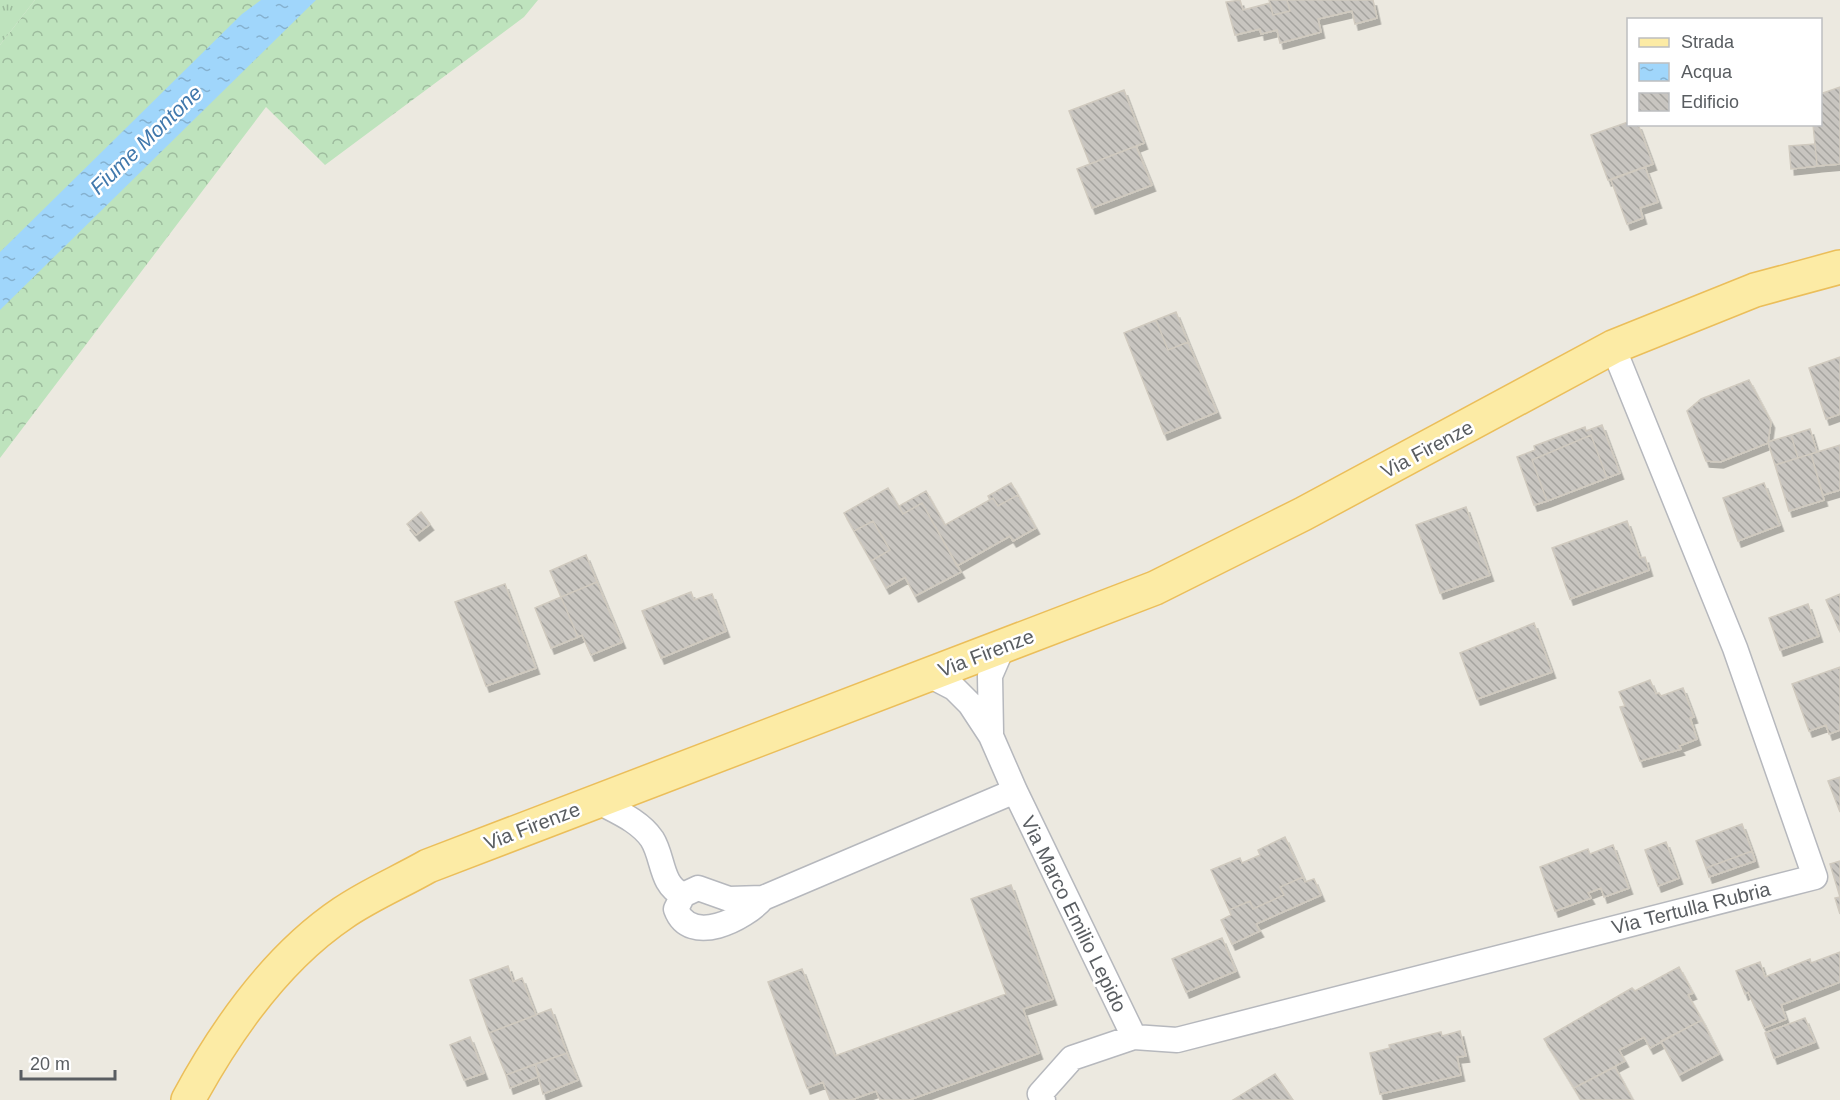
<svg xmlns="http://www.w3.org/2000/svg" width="1840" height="1100" font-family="Arial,sans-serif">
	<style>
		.forest { fill: url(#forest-crowns) }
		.park { fill: url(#park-tufts) }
		.water { fill: url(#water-ripples) }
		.building { fill: url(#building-back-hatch); stroke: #d0cabf; stroke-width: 1.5; filter: url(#shadow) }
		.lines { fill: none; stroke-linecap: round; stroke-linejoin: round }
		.minor-casing { stroke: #b6b8bd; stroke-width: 27 }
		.primary-casing { stroke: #ebbe5a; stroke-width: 36 }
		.minor { stroke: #fff; stroke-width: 24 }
		.primary { stroke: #fceba5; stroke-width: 33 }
		.labels { text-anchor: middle; stroke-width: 5; stroke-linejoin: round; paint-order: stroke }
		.street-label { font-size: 20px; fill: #595d61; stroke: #fff }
		.water-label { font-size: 21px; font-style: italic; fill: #4078ac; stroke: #fff }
	</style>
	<defs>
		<pattern id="forest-crowns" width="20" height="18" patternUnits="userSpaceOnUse" patternTransform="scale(1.5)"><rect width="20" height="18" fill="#bee3bd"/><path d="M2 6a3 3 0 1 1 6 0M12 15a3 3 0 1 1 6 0" fill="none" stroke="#9dbb9d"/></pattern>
		<pattern id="park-tufts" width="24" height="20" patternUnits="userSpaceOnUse" patternTransform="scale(1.5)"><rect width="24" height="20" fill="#bee3bd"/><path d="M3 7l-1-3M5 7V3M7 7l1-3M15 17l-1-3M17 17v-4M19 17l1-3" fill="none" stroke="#9dbb9d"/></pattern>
		<pattern id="water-ripples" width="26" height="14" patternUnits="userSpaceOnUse" patternTransform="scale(1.5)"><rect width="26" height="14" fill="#a0d6fb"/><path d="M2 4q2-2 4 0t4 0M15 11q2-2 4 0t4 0" fill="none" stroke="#85b1cf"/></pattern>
		<pattern id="building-back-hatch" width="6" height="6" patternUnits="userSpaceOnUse" patternTransform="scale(1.5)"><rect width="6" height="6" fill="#c8c5c0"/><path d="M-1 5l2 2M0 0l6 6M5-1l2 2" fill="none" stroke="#a5a39f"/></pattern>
		<filter id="shadow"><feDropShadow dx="3.5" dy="6" stdDeviation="0" flood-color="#0004"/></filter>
	</defs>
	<rect width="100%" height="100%" fill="#ece9e0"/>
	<!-- forest -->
	<path class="forest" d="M35,0H538L524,17L325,165L266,107L0,458V45Z"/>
	<!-- park -->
	<path class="park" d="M0,0H35L0,45Z"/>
	<!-- water -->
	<path class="water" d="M261,0H316L0,310V252L242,14Z"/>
	<!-- building -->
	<path class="building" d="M1240,0L1243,10L1270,3L1273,15L1290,11L1287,0H1373L1377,18L1355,24L1352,11L1318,19L1321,32L1280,43L1277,30L1261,34L1260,29L1235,35L1226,2Z
		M1269,0H1287L1290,11L1273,15Z
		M1840,87V164L1817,166L1813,124H1820V94Z
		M1124,90L1144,143L1090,164L1069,111Z
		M1628,122V124H1638L1653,164L1608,180L1591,135Z
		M1815,144L1817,166L1791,169L1789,146Z
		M1136,146L1152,185L1092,208L1077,169Z
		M1645,167L1658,202L1640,208L1643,218L1627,224L1611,180Z
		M1176,312L1188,342L1168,350L1156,320Z
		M1156,320L1168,350L1188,342L1217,412L1164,434L1124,333Z
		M1840,357V414L1826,419L1809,368Z
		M1749,380L1771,422L1768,443L1720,462L1706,461L1687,411L1701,399Z
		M1602,425L1620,473L1607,478L1591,435L1532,460L1547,501L1534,505L1517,457L1535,450L1534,446L1585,427L1586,431Z
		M1810,429L1817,452L1798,458L1791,435Z
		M1591,435L1607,478L1547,501L1532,460Z
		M1791,435L1798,458L1775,465L1768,442Z
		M1840,445V490L1823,495L1811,454Z
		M1811,454L1824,500L1789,511L1775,465Z
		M1011,483L1018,495L998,506L993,498L990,500L988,496Z
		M1764,483L1780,525L1738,541L1723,498Z
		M888,488L903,514L922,503L961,572L915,596L905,577L886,588L871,561L890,550L873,521L854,531L844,513Z
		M926,491L945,525L993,498L998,506L1018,495L1036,528L1013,541L1010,536L957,566L922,503L903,514L899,506Z
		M1466,507L1490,575L1440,593L1416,525Z
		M421,512L430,524L416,535L407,524Z
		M873,521L890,550L871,561L854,531Z
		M1627,521L1640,558L1645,557L1649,570L1570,599L1552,548Z
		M586,555L597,582L561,597L550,571Z
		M597,582L622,642L591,655L582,635L578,637L561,597Z
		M505,584L536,668L486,686L455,602Z
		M691,592L694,600L712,594L726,631L661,658L642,611Z
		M1840,594V630H1839L1826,600Z
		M561,597L578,637L551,648L535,608Z
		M1808,604L1819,636L1780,650L1769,618Z
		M1534,623L1552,672L1477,699L1460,653Z
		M1840,667V730L1829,734L1826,725L1809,731L1792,684Z
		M1650,680L1656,694L1659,693L1661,696L1683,688L1694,717L1690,718L1697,739L1679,746L1681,749L1640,761L1620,707L1625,706L1619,692Z
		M1840,777V812L1828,781Z
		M1742,824L1752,851L1706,868L1696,841Z
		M1285,837L1303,877L1280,887L1284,895L1253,909L1250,901L1229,910L1211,870L1240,858L1242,863L1260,855L1258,850Z
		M1666,842L1679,878L1658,886L1645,850Z
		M1613,845L1629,888L1604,897L1601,888L1588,893L1591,898L1555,911L1540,867L1588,849L1590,854Z
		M1752,851L1755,861L1709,877L1706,868Z
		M1840,861V914L1835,898L1840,897L1830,864Z
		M1303,877L1305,882L1314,879L1321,895L1256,924L1260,931L1232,944L1221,920L1231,915L1229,910L1250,901L1253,909L1284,895L1280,887Z
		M1011,885L1053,999L1023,1009L1039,1053L909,1100H880L876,1091L851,1100H830L823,1082L807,1088L768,982L802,969L835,1056L1006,994L971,899Z
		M1222,938L1236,971L1186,992L1172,959Z
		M1840,952V982L1781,1005L1786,1019L1764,1028L1748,992L1745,994L1736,971L1760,962L1765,977L1810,959L1811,963Z
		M508,966L513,982L522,978L536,1015L489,1033L470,980Z
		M1679,967L1693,993L1688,995L1702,1020L1650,1048L1644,1037L1619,1050L1625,1061L1574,1088L1544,1039L1632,988L1635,991Z
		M551,1009L567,1053L506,1075L489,1033Z
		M1805,1018L1815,1042L1774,1058L1765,1033Z
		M1702,1020L1719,1054L1679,1075L1661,1041Z
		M1460,1031L1466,1056L1457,1057L1461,1075L1380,1094L1370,1053L1390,1048L1389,1045L1441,1032L1442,1036Z
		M470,1037L484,1073L464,1080L450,1045Z
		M567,1053L578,1080L543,1094L535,1064Z
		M535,1064L540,1076L510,1088L506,1075Z
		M1615,1067L1633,1100H1581L1574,1088Z
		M1275,1074L1293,1100H1233Z"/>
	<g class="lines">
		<!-- minor casing -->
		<g class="minor-casing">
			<path id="minor" d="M929,675L954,688L970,704L991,736L1015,791L1134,1037
				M991,733L990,676L1003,646
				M597,801C615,811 639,820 652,839C664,858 660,885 683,895
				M763,898C745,919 690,947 676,909L683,895L698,888L729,899L763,898L1015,791
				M1043,1100L1040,1094L1072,1058L1134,1037L1177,1040L1815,877L1735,648L1613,347"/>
		</g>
		<!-- primary casing -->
		<g class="primary-casing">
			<path id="primary" d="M188,1100C226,1030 276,958 343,913C369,895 400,882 428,866L1155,588L1303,514L1613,347L1755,290L1840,267"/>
		</g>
		<!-- minor -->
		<use href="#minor" class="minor"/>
		<!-- primary -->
		<use href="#primary" class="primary"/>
	</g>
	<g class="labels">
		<!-- street labels -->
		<g class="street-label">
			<text transform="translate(1427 449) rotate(-28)" y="7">Via Firenze</text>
			<text transform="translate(986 653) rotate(-21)" y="7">Via Firenze</text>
			<text transform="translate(532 826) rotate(-21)" y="7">Via Firenze</text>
			<text transform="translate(1691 908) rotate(-14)" y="7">Via Tertulla Rubria</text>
			<text transform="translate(1074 914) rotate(64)" y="7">Via Marco Emilio Lepido</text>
		</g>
		<!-- water labels -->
		<g class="water-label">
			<text transform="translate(146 140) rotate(-44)" y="7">Fiume Montone</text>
		</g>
	</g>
	<!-- legend -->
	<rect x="1627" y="18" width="195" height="108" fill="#ffffff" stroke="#bdbec0" stroke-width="1.5"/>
	<rect x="1639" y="38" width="30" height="9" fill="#fceba5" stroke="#bdbec0" stroke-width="1.5"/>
	<text x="1681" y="48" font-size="18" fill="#595d61">Strada</text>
	<rect x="1639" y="63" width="30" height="18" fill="url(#water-ripples)" stroke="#bdbec0" stroke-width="1.5"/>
	<text x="1681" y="78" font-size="18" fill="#595d61">Acqua</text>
	<rect x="1639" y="93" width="30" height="18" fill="url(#building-back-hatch)" stroke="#bdbec0" stroke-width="1.5"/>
	<text x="1681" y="108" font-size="18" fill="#595d61">Edificio</text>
	<!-- scale -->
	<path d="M21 1070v9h94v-9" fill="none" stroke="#595d61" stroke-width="3"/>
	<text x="30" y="1070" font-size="18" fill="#595d61" stroke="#ffffff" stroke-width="4.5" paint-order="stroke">20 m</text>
</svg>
